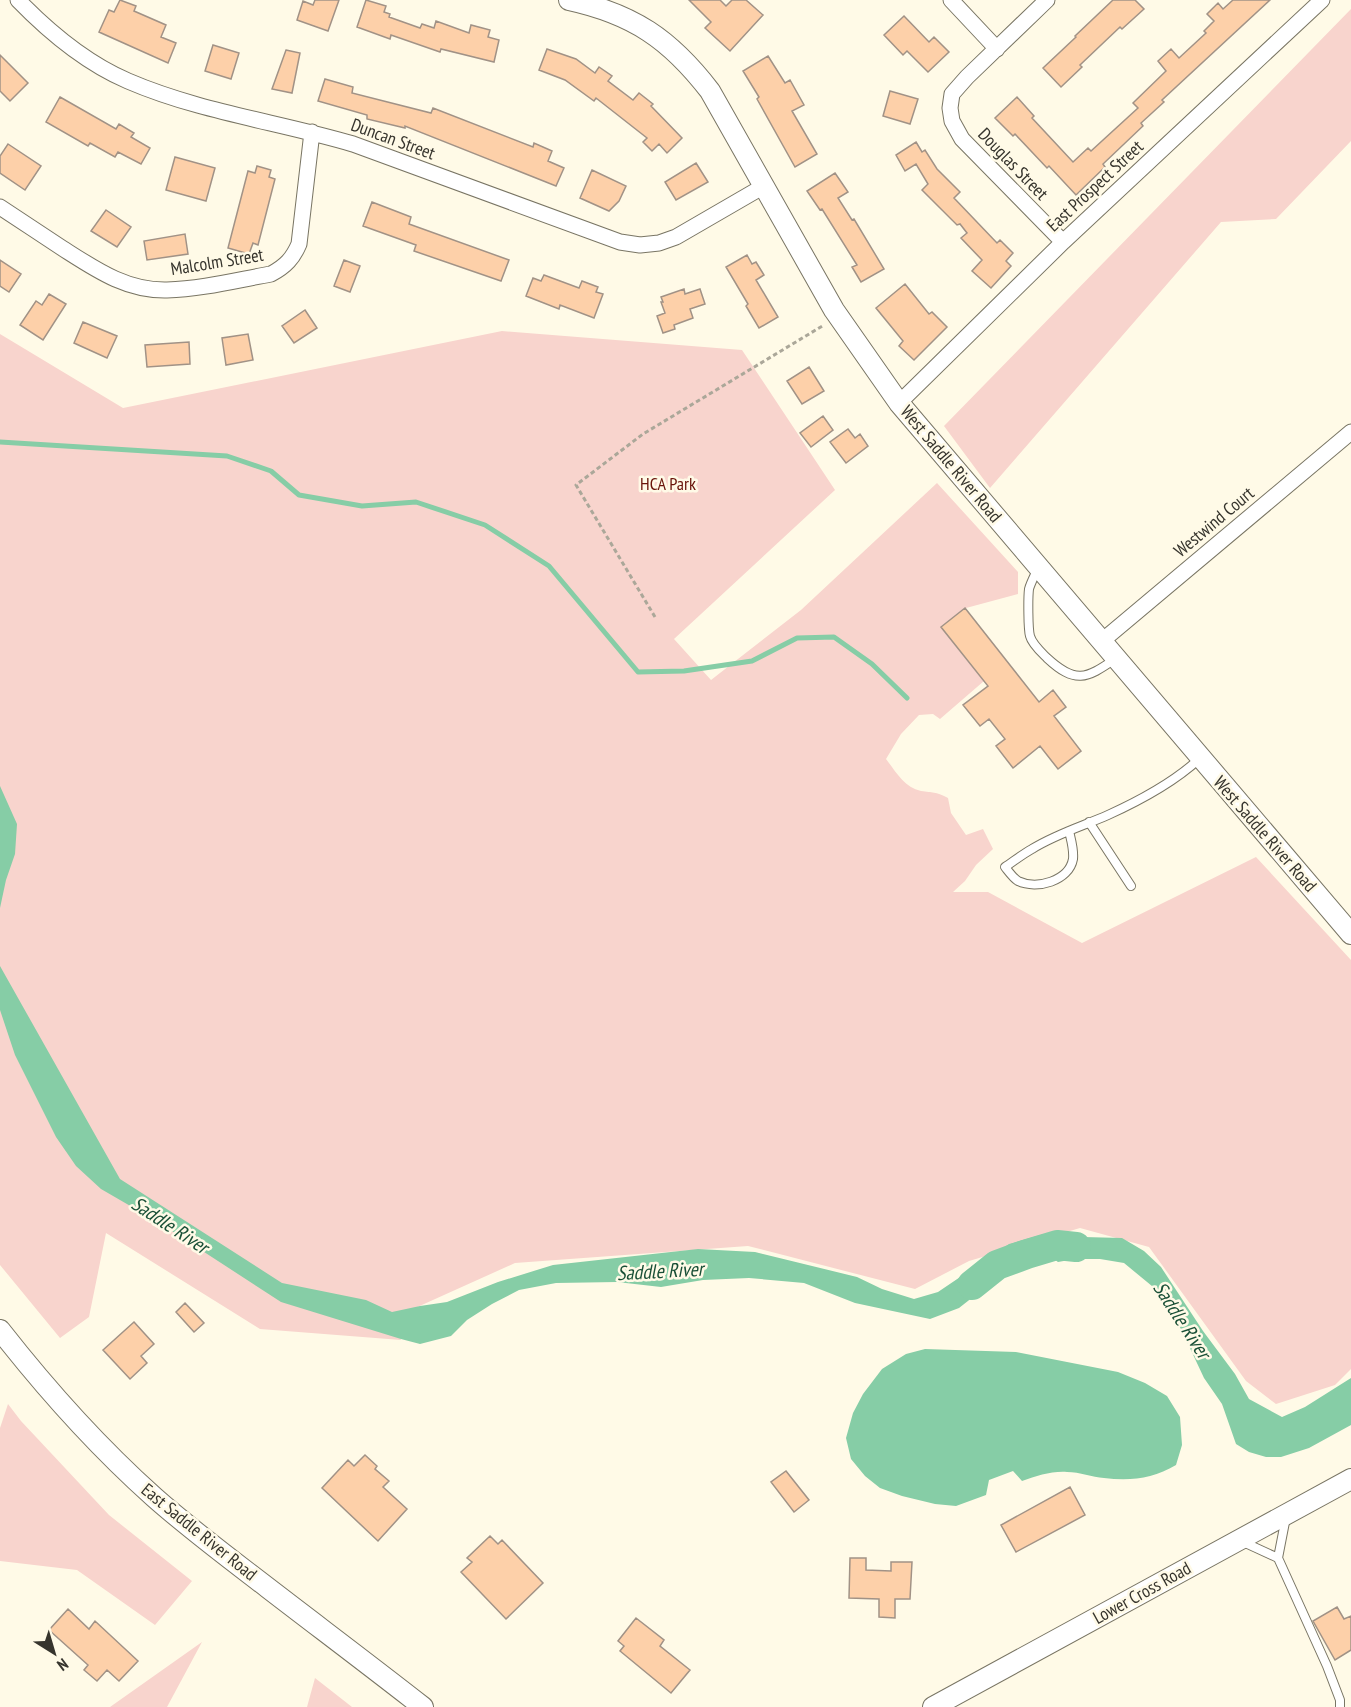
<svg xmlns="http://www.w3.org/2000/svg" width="1351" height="1707" font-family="'PT Sans Narrow',sans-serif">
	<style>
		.green { fill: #f8d4cd }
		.water { fill: #86cda6 }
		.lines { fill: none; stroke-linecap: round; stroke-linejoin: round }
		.stream { stroke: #86cda6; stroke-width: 5 }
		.river { stroke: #86cda6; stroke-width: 30 }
		.building { fill: #fdd0a9; stroke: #a19286; stroke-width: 1.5 }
		.service-casing { stroke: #797564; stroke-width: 10 }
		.minor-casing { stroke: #797564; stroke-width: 17 }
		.tertiary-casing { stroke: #797564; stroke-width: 22 }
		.path { stroke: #aba799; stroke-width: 3; stroke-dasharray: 4.5 3; stroke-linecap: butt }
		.service { stroke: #fff; stroke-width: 8 }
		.minor { stroke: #fff; stroke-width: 15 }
		.tertiary { stroke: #fff; stroke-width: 20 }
		.labels { text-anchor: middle; stroke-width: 5; stroke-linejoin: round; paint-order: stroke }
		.street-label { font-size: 18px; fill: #36342d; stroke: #fffae7 }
		.park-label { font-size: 18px; fill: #691309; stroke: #fffae7 }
		.water-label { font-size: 20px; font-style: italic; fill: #194f36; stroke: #fffae7 }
	</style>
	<rect width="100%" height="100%" fill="#fffae7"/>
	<!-- green -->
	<path class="green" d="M1351,9V141L1276,219L1221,222L990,488L944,426Z
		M502,331L742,350L835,490L674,639L711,680L801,610L937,483L1018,572V594L966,608L942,626L984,681L940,719L933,714L919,715L901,734L886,759C896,772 904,787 921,791C933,793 935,791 948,798L951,813L966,835L983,829L993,849L976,865L965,881L953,892H988L1082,943L1256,857L1351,960V1369L1335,1385L1276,1404L1246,1381L1149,1247L1080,1228L969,1261L915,1289L748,1246L515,1263L393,1318L401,1340L260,1329L106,1233L89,1317L60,1338L0,1265V334L123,408Z
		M8,1404L21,1421L109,1515L192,1581L155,1625L77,1570L0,1561V1428Z
		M202,1642L167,1707H110Z
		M315,1678L352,1707H307Z"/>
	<!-- water -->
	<path class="water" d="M0,786L17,824L15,854L6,880L0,908Z
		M0,966L120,1179L282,1283L366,1300L392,1312L420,1306L447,1302L498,1282L553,1265L698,1249L755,1252L857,1277L882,1289L914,1299L938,1292L1009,1244L1044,1234L1083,1237L1122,1238L1144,1251L1161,1267L1203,1331L1235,1374L1249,1399L1282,1417L1305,1407L1351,1378V1425L1309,1448L1281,1457H1266L1249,1452L1236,1444L1222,1404L1204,1378L1181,1329L1167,1310L1158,1291L1124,1263L1100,1259H1075L1058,1262L1046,1253L1031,1250L1015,1255L1003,1264L999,1268L996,1278L973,1297L959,1308L930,1319L855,1303L804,1283L749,1278L703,1280L661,1287L617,1282L556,1283L519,1290L492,1304L467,1320L451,1336L420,1344L401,1339L281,1302L158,1222L101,1189L76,1166L56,1137L15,1055L0,1010Z
		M925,1349L1016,1352L1118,1372L1145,1383L1167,1396L1180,1417L1182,1445L1176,1465C1153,1479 1130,1481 1104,1478C1092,1477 1080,1472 1067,1472C1051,1471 1037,1476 1022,1481L1013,1471L989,1480L986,1495L956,1506L935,1504L902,1496L880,1488L865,1476L851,1459L846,1438L853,1413L863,1394L882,1369L906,1354Z"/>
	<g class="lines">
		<!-- stream -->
		<path class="stream" d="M0,442L227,456L271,471L299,495L362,506L416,502L485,525L549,566L638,672L684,671L752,661L797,638L834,637L872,664L907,698"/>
		<!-- river -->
		<path class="river" d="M972,1285L997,1265L1027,1254L1057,1245L1076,1247"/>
	</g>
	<!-- building -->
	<path class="building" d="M120,0L136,6L134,11L166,25L161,37L176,43L168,63L99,32L109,10L114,12Z
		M315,0H339L328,31L297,20L303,1L313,5Z
		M366,0L386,6L384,12L390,14L389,17L420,28L422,24L434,28L436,21L469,33L471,25L490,30L488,37L499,40L494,62L441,49L440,52L391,35L390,39L357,27Z
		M689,0H720L726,6L732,0H746L763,15L730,51L705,28L711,22Z
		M1113,0H1135L1144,9L1122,29L1120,27L1080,65L1082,67L1061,87L1043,68L1076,37L1075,36Z
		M1233,0H1270L1162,100L1164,102L1141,123L1143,126L1103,164L1105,167L1076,195L1049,166L1047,168L1015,134L1013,136L995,118L1017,97L1034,116L1032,118L1073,162L1088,148L1091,151L1138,108L1133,103L1166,71L1158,61L1171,49L1179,58L1206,33L1204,31L1214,21L1207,14L1218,3L1223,9Z
		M904,16L929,42L934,37L949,52L928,72L907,51L903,55L884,35Z
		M213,45L239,53L231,79L205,71Z
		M547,49L576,59L595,73L599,67L612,76L608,81L633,100L639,93L653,104L651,106L682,138L667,153L659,144L652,151L643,142L647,138L596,98L594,101L565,80L539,70Z
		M286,50L300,53L292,93L272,89Z
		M0,55L28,83L10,101L0,91Z
		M768,56L785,83L790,80L804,105L792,111L817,154L795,167L757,99L759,97L743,71Z
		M325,79L353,87L352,93L431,113L433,108L533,147L534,143L552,151L548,161L564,168L556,186L405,126V128L367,119V115L318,101Z
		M890,91L918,99L910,124L883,116Z
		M60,97L116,129L119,124L134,133L131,137L150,148L141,164L118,152L115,157L90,143L88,146L46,122Z
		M916,142L922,152L925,150L937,169L960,192L954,198L997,243L1000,240L1013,253L1006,261L1011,266L991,288L972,271L982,260L961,238L967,233L960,224L957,225L922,190L928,184L916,164L905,171L896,155Z
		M8,144L41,166L25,190L0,173V156Z
		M175,157L215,168L206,201L166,190Z
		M696,163L708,182L676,200L665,182Z
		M257,166L271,170L269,177L275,179L258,245L253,243L249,254L228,248L248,171L255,173Z
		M592,170L626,186L619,201L609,211L580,198Z
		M835,173L848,192L838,198L852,220L854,219L884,269L861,282L852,267L857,265L822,209L820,210L807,191Z
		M372,202L411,217L409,224L509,260L501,281L414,251L416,245L363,226Z
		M106,210L131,227L117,247L91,231Z
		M185,234L188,254L147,260L144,241Z
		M747,255L752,264L756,262L764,275L756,280L778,317L759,328L746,306L748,304L726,267Z
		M0,260L21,274L9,292L0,286Z
		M344,260L360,266L350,292L334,286Z
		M544,275L579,288L582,281L598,287L596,292L603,294L594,318L560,305L559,309L526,296L533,278L541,281Z
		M905,284L929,314L932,312L947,327L914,360L899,346L903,341L876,308Z
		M684,289L685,294L700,289L705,304L690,309L693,318L674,325L675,329L663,333L657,316L665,313L661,302H663L661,297Z
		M49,294L66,304L43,340L20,325L36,301L42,305Z
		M305,310L317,328L294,343L282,326Z
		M83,322L117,336L107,358L74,343Z
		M248,334L253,360L226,365L222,338Z
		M189,342L190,364L147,367L145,345Z
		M809,367L824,391L802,404L787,381Z
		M823,416L833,430L811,447L800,433Z
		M848,429L855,438L860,434L868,446L846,463L830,442Z
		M965,608L1039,702L1053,690L1066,707L1054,716L1081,751L1058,769L1040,746L1013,768L996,746L1005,739L989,719L980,726L963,705L988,686L941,627Z
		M185,1303L204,1323L194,1332L176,1312Z
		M134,1322L154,1344L141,1356L147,1363L130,1379L103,1350Z
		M365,1455L377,1466L375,1469L389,1481L383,1487L407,1509L378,1541L322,1488L348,1460L354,1466Z
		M786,1471L809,1500L794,1512L771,1482Z
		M1070,1487L1085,1515L1016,1552L1001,1525Z
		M490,1536L498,1544L502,1540L543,1583L506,1619L461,1572L472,1562L467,1558Z
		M850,1558H866V1570L891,1571V1562H912L910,1599H895V1618L879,1617V1599L849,1598Z
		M1337,1607L1344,1619L1351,1616V1650L1335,1660L1313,1621Z
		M68,1609L89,1629L95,1621L138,1661L119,1681L107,1670L97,1681L84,1670L88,1665L49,1630Z
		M636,1618L664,1640L660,1646L690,1670L671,1693L620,1651L624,1646L618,1641Z"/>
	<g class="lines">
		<!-- service casing -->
		<g class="service-casing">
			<path id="service" d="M1038,568C1035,575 1031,582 1029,589C1028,597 1028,629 1030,636C1032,644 1041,652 1047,658C1075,684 1086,679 1115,659
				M1089,822L1131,886
				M1069,831C1071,840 1074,849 1073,859C1069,881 1037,890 1018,881C1013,878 1009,872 1005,867C1014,861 1023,854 1032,849C1056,834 1083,826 1108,815C1141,800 1173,783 1199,759
				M1286,1517L1278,1558L1327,1666L1340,1700V1707
				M1241,1541L1278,1558"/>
		</g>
		<!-- minor casing -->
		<g class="minor-casing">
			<path id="minor" d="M18,0C50,33 86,63 128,81C200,112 279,122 353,144L620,242L640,245L659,243L676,237L764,186
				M951,0L997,49
				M1047,0L967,77L952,94L950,108L952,121L962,139L1063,242
				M0,207C21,221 41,234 62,248C95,269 126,291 167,290C202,289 237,280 271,274C286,266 293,258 299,244L312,132
				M899,403L1063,242L1322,0
				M1102,641L1351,432"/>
		</g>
		<!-- tertiary casing -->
		<g class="tertiary-casing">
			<path id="tertiary" d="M569,0C633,14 670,39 710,91L834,310L899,403L1351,934
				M0,1330C47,1390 97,1446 154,1497C190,1529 229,1558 268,1588C320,1628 372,1667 423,1707
				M933,1707L1351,1479"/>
		</g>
		<!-- path -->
		<path class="path" d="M655,617L576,485L643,434L824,325"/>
		<!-- service -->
		<use href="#service" class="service"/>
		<!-- minor -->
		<use href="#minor" class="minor"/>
		<!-- tertiary -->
		<use href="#tertiary" class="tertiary"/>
	</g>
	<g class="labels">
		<!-- street labels -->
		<g class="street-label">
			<text transform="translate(393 139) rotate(20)" y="6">Duncan Street</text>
			<text transform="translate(1013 164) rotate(46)" y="6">Douglas Street</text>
			<text transform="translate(1095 186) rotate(-43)" y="6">East Prospect Street</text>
			<text transform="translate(217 262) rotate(-9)" y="6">Malcolm Street</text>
			<text transform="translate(951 464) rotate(50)" y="6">West Saddle River Road</text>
			<text transform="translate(1214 522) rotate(-40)" y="6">Westwind Court</text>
			<text transform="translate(1265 834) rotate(49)" y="6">West Saddle River Road</text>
			<text transform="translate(199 1532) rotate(39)" y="6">East Saddle River Road</text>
			<text transform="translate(1142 1593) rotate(-29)" y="6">Lower Cross Road</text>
		</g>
		<!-- park labels -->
		<g class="park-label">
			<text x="668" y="490">HCA Park</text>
		</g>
		<!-- water labels -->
		<g class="water-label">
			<text transform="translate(170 1225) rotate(33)" y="7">Saddle River</text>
			<text transform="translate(660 1271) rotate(-3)" y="7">Saddle River</text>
			<text transform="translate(1182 1320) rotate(57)" y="7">Saddle River</text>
		</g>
	</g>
	<!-- north arrow -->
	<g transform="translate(54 1653) rotate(143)" stroke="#fffae7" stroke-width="4.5" paint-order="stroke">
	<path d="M0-4.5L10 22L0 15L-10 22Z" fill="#36342d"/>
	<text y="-9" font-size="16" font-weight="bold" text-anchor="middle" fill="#36342d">N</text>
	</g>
</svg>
